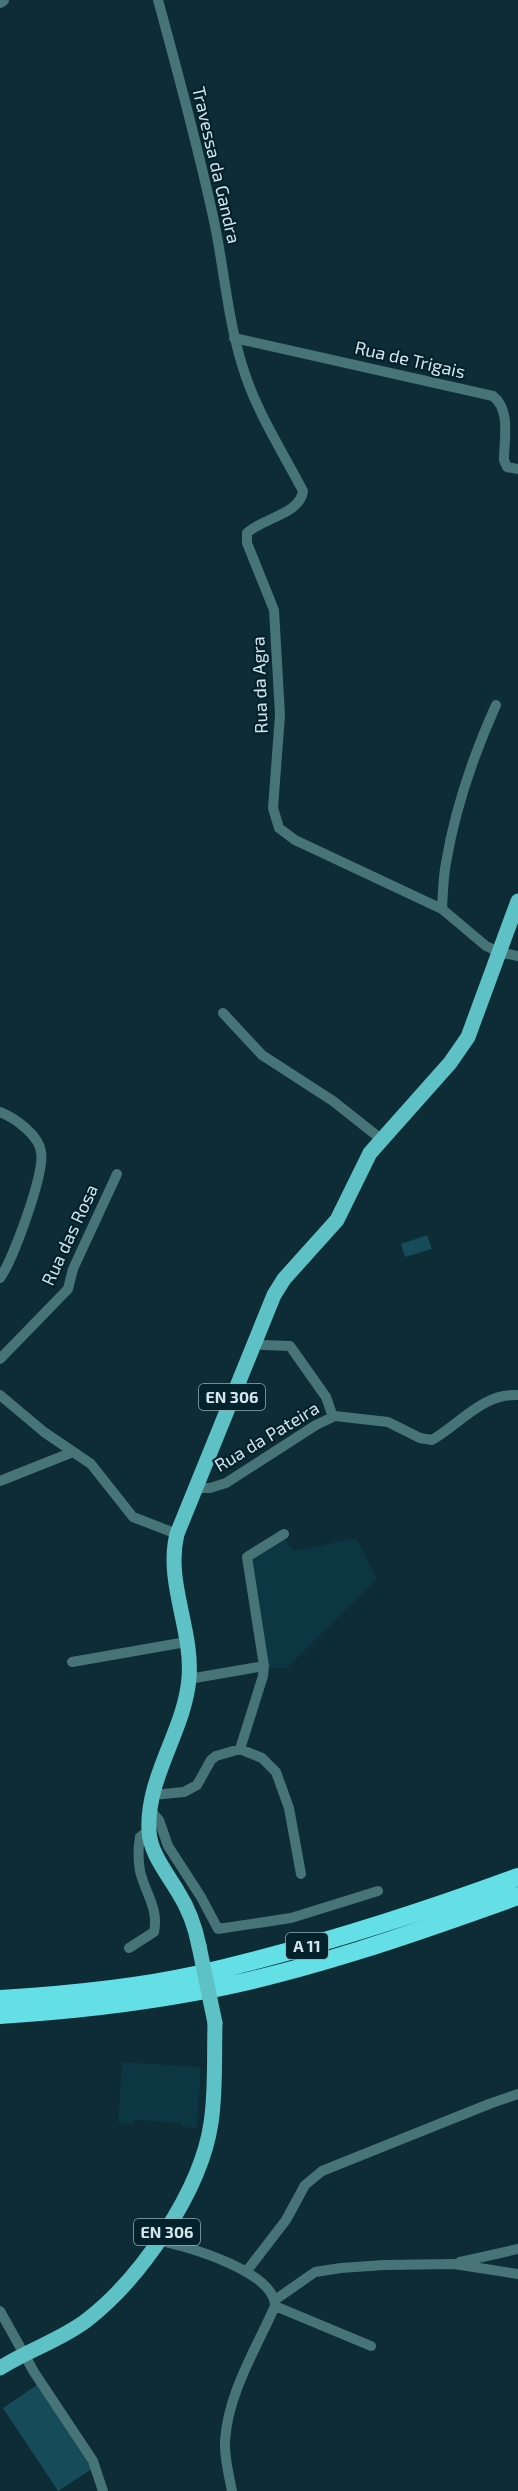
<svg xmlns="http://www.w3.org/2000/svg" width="518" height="2491" font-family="'Exo 2',sans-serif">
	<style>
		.built { fill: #0b3642 }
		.green { fill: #164b5a }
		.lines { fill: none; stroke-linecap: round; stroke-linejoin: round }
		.minor { stroke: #477476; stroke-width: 10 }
		.tertiary { stroke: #477476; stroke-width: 12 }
		.primary { stroke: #5dc1c6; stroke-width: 15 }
		.motorway { stroke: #63dfe5; stroke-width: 18 }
		.primary-bridge { stroke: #5dc1c6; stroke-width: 15 }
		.labels { text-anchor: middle; stroke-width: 4.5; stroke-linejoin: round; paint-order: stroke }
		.shield { fill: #03222b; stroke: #95aab1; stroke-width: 1.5 }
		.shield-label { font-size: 16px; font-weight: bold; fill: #d4e5eb }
		.street-label { font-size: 18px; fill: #d4e5eb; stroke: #03222b }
	</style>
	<rect width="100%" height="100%" fill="#0d2c35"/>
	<!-- built -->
	<path class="built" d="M284,1537L294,1551L356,1538L377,1579L287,1668H268L250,1558Z
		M122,2062L201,2067L197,2125L194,2128L183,2127L180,2123L135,2120L132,2124L118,2123Z"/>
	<!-- green -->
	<path class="green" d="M427,1235L432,1249L405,1257L401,1244Z
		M37,2385L92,2469L58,2491L3,2408Z"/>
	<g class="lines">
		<!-- minor -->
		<path class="minor" d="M158,0C178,73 198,147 214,221C225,273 228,326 246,377C260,417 283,453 303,491C300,514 263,518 247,533V543L274,610L280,715L273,808L279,828L295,840L442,909L486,946L499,952L518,956
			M234,338L493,396C511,410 504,439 504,460L507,467L518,469
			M442,909C443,893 443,878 446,863C455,809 474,754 496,705
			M223,1013L262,1055L333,1101L381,1139
			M0,1112C15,1118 39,1135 41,1152C45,1173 13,1260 0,1278
			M255,1341L263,1345L290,1346L326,1397L333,1417
			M0,1359L68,1289L73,1269L117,1174
			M0,1395L44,1432L91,1464L133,1517L177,1534
			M0,1481L73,1452
			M196,1488H210L226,1483L316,1425L335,1416L388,1422L420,1438L432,1440C460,1424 483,1393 518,1395
			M72,1662L186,1642
			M189,1679L264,1666
			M240,1749L263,1676L264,1666L247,1557L284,1534
			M153,1795L184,1792L197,1785L211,1760L216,1756L240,1749L262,1758L276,1772L289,1808L301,1874
			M150,1810L159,1820L168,1846L201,1897L218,1929L291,1918L378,1891
			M129,1948L154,1932C159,1908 145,1893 140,1871C138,1859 138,1848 140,1837L148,1831
			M171,2224L189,2247
			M160,2241C188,2246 275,2272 275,2306C256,2349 228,2393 225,2441C224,2457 229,2475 232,2491
			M460,2262L518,2249
			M246,2272L286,2220L305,2185L322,2171L489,2104L518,2094
			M275,2300L315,2272L341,2268L384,2265L454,2264L518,2274
			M275,2306L371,2346
			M0,2311L34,2372L93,2461L103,2491"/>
		<!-- tertiary -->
		<path class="tertiary" d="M0,2L3,0"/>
		<!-- primary -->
		<path class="primary" d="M199,1946C195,1926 189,1909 178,1892C167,1873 150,1853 149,1831C146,1777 185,1730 189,1678C193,1629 165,1582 177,1534L274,1295L284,1279L337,1220L370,1153L450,1063L468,1037L518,901
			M0,2368C28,2350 61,2340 87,2320C141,2278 201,2191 211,2123C216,2090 214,2056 215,2023"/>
		<!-- motorway -->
		<path class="motorway" d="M0,1999C65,1995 131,1989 195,1975C305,1950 412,1916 518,1877
			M0,2015C65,2011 130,2004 195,1992C302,1973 415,1933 518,1896"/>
		<!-- primary-bridge -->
		<path class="primary-bridge" d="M199,1946L215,2023"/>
	</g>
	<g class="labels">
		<!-- shield labels -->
		<g class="shield">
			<rect x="199" y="1384" width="66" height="26" rx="4.5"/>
			<rect x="286" y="1933" width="42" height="26" rx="4.5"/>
			<rect x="134" y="2219" width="66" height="26" rx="4.5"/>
		</g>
		<g class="shield-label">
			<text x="232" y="1403">EN 306</text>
			<text x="307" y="1952">A 11</text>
			<text x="167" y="2238">EN 306</text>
		</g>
		<!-- street labels -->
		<g class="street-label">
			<text transform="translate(216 165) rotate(77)" y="6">Travessa da Gandra</text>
			<text transform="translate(410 360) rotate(13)" y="6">Rua de Trigais</text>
			<text transform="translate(260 685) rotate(-92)" y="6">Rua da Agra</text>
			<text transform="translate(70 1235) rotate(-65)" y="6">Rua das Rosa</text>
			<text transform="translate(267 1437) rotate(-31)" y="6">Rua da Pateira</text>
		</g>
	</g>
</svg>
